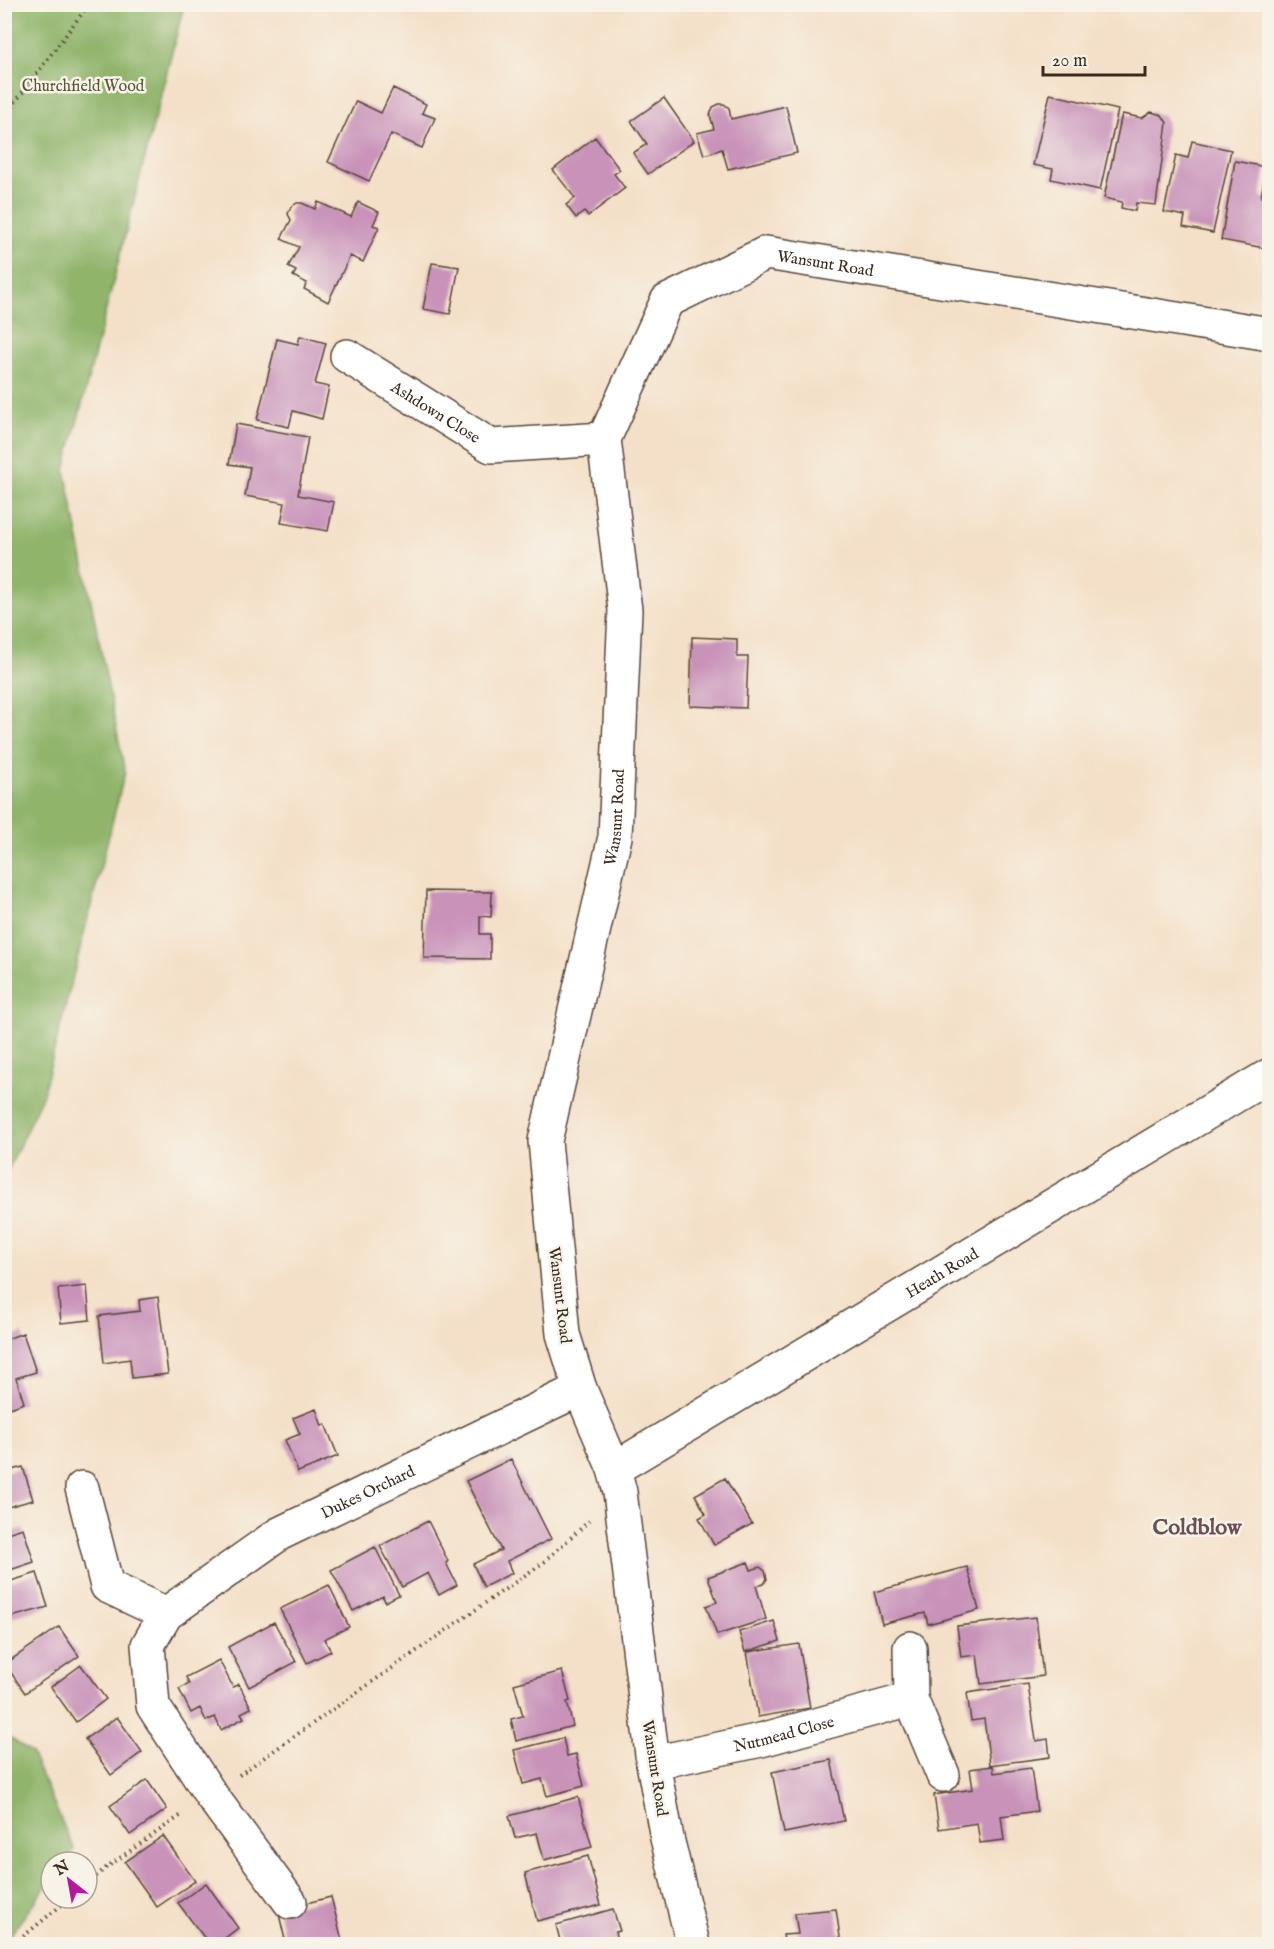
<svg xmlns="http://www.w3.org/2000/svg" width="1274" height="1949" font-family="'IM FELL English',serif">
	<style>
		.forest { fill: #8fb46a; stroke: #656f44; stroke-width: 1.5 }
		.building { fill: #c892b9 }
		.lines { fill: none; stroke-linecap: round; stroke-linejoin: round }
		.street-casing { stroke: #574538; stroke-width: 36 }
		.path { stroke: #574538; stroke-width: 4; stroke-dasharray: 1.5 4.5; stroke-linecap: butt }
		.street { stroke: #fff; stroke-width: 33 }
		.labels { text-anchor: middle; stroke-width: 5; stroke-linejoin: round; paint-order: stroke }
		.park-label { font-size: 16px; fill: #595435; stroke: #f7f3e8 }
		.street-label { font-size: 16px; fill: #3b2a1e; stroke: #f7f3e8 }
		.district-label { font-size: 22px; font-weight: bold; fill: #6c4e54; stroke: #f7f3e8 }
	</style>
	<rect width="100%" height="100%" fill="#f7f3e8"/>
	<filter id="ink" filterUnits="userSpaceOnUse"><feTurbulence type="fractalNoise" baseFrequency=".0167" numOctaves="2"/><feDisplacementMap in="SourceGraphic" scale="12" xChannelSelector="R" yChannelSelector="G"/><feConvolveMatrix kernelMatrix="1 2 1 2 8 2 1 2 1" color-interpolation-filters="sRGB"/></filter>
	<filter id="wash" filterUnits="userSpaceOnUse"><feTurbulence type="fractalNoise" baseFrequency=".008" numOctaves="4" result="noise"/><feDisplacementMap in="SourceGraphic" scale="24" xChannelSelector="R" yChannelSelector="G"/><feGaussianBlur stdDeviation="1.35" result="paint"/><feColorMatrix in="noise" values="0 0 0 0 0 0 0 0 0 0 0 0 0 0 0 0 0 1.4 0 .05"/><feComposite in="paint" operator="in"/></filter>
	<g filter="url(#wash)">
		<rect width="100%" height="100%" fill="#f4e0c8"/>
		<!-- forest -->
		<path class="forest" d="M5,4L184,5L65,470L125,772L43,1094L5,1177Z
			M5,1734L31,1753L74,1849L64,1862H51V1880L5,1942Z"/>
		<g id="blocks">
			<!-- building -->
			<path class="building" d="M393,88L426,104L422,113L435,118L422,148L391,134L369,181L328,162L356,101L381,113Z
				M1050,94L1118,110L1100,190L1051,179L1053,169L1033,165Z
				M664,98L694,141L648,174L633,153L647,144L631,121Z
				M719,104H724L729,108L731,119L786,106L797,153L728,169L722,149L704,155L697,133L714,129L710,115L713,107Z
				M1151,112L1162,115L1167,123L1156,205L1136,203L1135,211L1121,208L1122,202L1104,198L1122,114L1142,118Z
				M595,137L620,170L614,174L625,188L588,216L584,212L576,218L566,205L575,198L553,170Z
				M1192,141L1231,150L1213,233L1183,227L1185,216L1164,212L1176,155L1188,158Z
				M1235,161L1266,167L1261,197L1270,199V249L1221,240Z
				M318,202L351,217L358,202L379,212L373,225L379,227L363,262L350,256L328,302L304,289L307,283L293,276L296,271L288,267L299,247L281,239L291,220L288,214L291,207L297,203H302L315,209Z
				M432,263L459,267L450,314L423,309Z
				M300,336L326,343L315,384L329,387L322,419L293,411L289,427L257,420L277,339L298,344Z
				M236,424L308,437L298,495L334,502L328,531L281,523L285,503L245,496L250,467L229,464Z
				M692,637L737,639V657H748L746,708L690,706Z
				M426,891L492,892L491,917L480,916V934H490V959L424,958Z
				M87,1286L90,1320L61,1323L58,1289Z
				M158,1297L168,1374L132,1378L130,1359L104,1363L99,1316L140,1311L139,1300Z
				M23,1333L36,1372L16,1378L24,1403L4,1410V1340Z
				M316,1409L322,1426L325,1424L338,1456L298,1472L285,1440L300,1434L293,1418Z
				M511,1459L551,1539L507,1561L512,1573L484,1587L473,1564L501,1550L466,1481Z
				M23,1467L33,1500L4,1508V1472Z
				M725,1478L752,1524L714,1545L699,1518L706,1514L695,1495Z
				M428,1521L448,1561L446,1563L457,1585L439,1595L428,1573L402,1587L380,1546Z
				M23,1528L34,1562L4,1572V1534Z
				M375,1547L399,1595L385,1602L383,1596L353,1611L331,1570Z
				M748,1562L751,1570L760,1567L765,1571L767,1579L764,1584L756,1586L766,1619L717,1635L706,1606L717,1602L708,1577Z
				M967,1567L979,1610L928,1624L925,1613L882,1624L874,1592Z
				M37,1573L48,1607L4,1619V1583Z
				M329,1585L349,1627L324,1639L331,1651L307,1663L280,1609Z
				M1036,1617L1043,1676L981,1684L977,1655L961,1657L957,1626Z
				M774,1621L780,1641L745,1652L739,1632Z
				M274,1622L296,1662L249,1687L228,1647Z
				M59,1627L79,1656L25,1693L5,1664Z
				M799,1644L810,1708L758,1717L747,1652Z
				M219,1660L233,1687L239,1684L251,1708L241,1713L244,1718L221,1730L215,1717L206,1721L200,1708L191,1713L179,1689L189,1684L186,1677Z
				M81,1665L106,1699L76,1722L51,1687Z
				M562,1671L570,1701L567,1702L573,1726L516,1741L511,1719L523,1716L514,1684Z
				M1028,1684L1036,1741L1048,1739L1050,1757L990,1765L984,1719L971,1721L967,1693Z
				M117,1717L142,1752L111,1775L85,1739Z
				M563,1738L567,1756L576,1754L584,1786L547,1796L542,1779L523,1784L514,1750Z
				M831,1760L844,1821L784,1833L772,1772Z
				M993,1766L994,1773L1031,1768L1037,1811L1001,1816L1004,1840L980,1843L977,1823L939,1829L934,1795L973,1789L970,1769Z
				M147,1780L167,1809L130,1835L110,1806Z
				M578,1797L592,1847L544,1860L537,1833L515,1838L509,1816Z
				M163,1836L195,1881L157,1907L125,1862Z
				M588,1856L601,1905L537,1921L525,1873Z
				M206,1883L238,1928L217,1944H209L178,1903Z
				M331,1897L343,1944H286L278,1910Z
				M613,1909L620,1931L615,1932L618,1944H561L556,1925Z
				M836,1909L841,1944H785L783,1935L798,1934L795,1913Z"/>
		</g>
	</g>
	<g filter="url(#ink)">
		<use href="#blocks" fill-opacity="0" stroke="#574538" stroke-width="1.5"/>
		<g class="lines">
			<!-- street casing -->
			<g class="street-casing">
				<g id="street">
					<path id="s1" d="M347,356L491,446L604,439"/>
					<path id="s2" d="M614,1469L1270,1075"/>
					<path d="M82,1488L107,1586L166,1614"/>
					<path d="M910,1648L911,1699L943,1775"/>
					<path id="s3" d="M653,1763L761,1740L911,1699"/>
					<path id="s4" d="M290,1902L211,1795L153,1706L148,1645L166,1614L279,1534L580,1389"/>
					<path id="s5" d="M693,1944L667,1838L653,1763L620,1492L614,1469L580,1389L563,1334L545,1141L615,837L625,610L604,439L667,301L766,253L1270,334"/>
				</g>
			</g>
			<!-- path -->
			<path class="path" d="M4,117L89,4
				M4,764L6,768L4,770
				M239,1775L544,1562L589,1521
				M87,1884L107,1867L183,1814
				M14,1944L70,1898"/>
			<!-- street -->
			<use href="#street" class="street"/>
		</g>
	</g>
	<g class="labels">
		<!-- park labels -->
		<g class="park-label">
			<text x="83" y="91">Churchfield Wood</text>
		</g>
		<!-- street labels -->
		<g class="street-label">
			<text dy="6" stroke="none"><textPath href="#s5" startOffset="1854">Wansunt Road</textPath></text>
			<text dy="6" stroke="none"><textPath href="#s1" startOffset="105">Ashdown Close</textPath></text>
			<text dy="6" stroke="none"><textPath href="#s5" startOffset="1152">Wansunt Road</textPath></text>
			<text dy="6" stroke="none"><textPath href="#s2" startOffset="382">Heath Road</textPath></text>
			<text transform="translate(561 1295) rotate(83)" y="6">Wansunt Road</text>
			<text dy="6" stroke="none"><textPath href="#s4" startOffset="573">Dukes Orchard</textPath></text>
			<text dy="6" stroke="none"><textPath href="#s3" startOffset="134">Nutmead Close</textPath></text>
			<text transform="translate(656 1768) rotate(81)" y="6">Wansunt Road</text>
		</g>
		<!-- district labels -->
		<g class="district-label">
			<text x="1197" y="1534">Coldblow</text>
		</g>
	</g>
	<!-- margin -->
	<rect width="1274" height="1949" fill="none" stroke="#f7f3e8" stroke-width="24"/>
	<!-- north arrow -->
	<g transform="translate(69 1880) rotate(329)"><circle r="28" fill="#f7f3e8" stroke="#aca397" stroke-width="1.5"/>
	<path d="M0-4.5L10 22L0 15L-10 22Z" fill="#b5179e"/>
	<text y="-9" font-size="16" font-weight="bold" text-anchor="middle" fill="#3b2a1e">N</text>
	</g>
	<!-- scale -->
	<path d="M1043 66v9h102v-9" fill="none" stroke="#3b2a1e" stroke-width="3"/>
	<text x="1052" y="66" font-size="18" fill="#3b2a1e" stroke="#f7f3e8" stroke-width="4.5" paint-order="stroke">20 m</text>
</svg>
